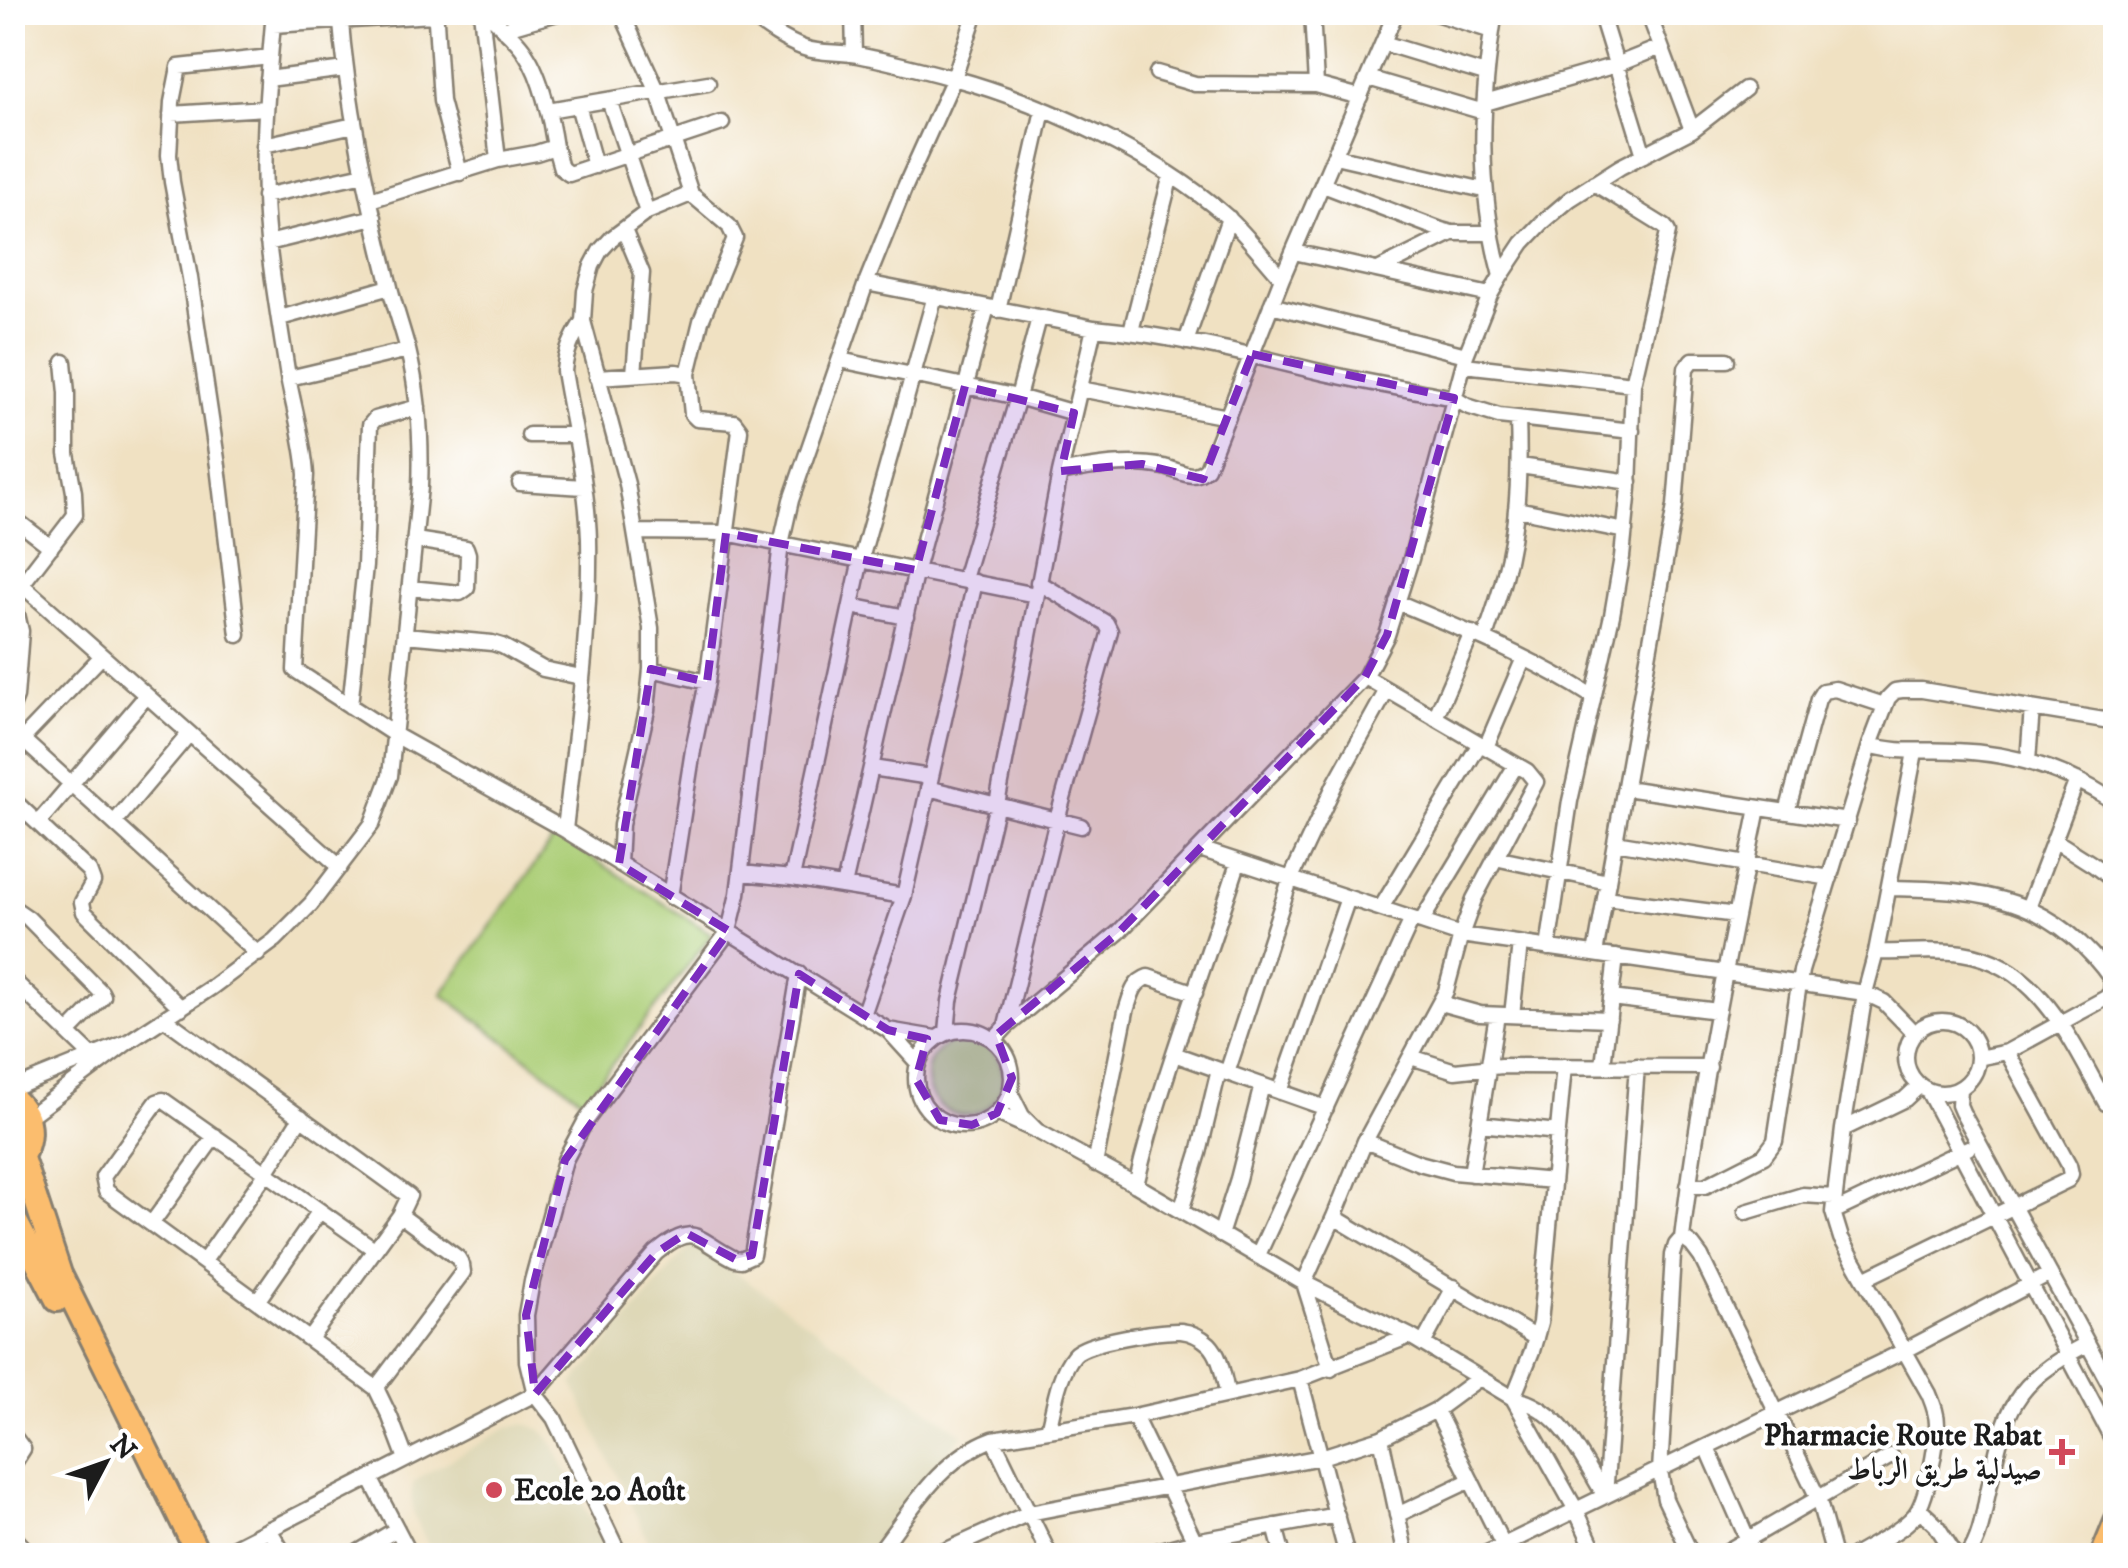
<svg xmlns="http://www.w3.org/2000/svg" width="2128" height="1568" font-family="'IM FELL DW Pica',Amiri,serif">
	<style>
		.built { fill: #ded8b7 }
		.green { fill: #aacd75; stroke: #637448; stroke-width: 2.5 }
		.lines { fill: none; stroke-linecap: round; stroke-linejoin: round }
		.minor-casing { stroke: #867e6f; stroke-width: 19 }
		.primary-casing { stroke: #867e6f; stroke-width: 28 }
		.minor { stroke: #fff; stroke-width: 14 }
		.primary { stroke: #fbbd6e; stroke-width: 22 }
		.marked { fill: #7b2cbf; fill-opacity: 0.2; stroke: #7b2cbf; stroke-width: 8; stroke-dasharray: 20 12; stroke-linejoin: round }
		.poi-dot { fill: #d1495b; stroke: #fff; stroke-width: 4 }
		.labels { text-anchor: middle; stroke-width: 8; stroke-linejoin: round; paint-order: stroke }
		.poi-label { font-size: 30px; font-weight: bold; fill: #1c1c1c; stroke: #fff; text-anchor: end }
	</style>
	<rect width="100%" height="100%" fill="#fff"/>
	<filter id="ink" filterUnits="userSpaceOnUse"><feTurbulence type="fractalNoise" baseFrequency=".01" numOctaves="2"/><feDisplacementMap in="SourceGraphic" scale="20" xChannelSelector="R" yChannelSelector="G"/><feConvolveMatrix kernelMatrix="1 2 1 2 8 2 1 2 1" color-interpolation-filters="sRGB"/></filter>
	<filter id="wash" filterUnits="userSpaceOnUse"><feTurbulence type="fractalNoise" baseFrequency=".0048" numOctaves="4" result="noise"/><feDisplacementMap in="SourceGraphic" scale="40" xChannelSelector="R" yChannelSelector="G"/><feGaussianBlur stdDeviation="2.25" result="paint"/><feColorMatrix in="noise" values="0 0 0 0 0 0 0 0 0 0 0 0 0 0 0 0 0 1.4 0 .05"/><feComposite in="paint" operator="in"/></filter>
	<g filter="url(#wash)">
		<rect width="100%" height="100%" fill="#f0e1c2"/>
		<!-- built -->
		<path class="built" d="M693,1242L963,1434L865,1555H655L573,1384Z
			M526,1424L542,1430L554,1445L609,1555H433L414,1516L411,1496L413,1483L425,1474L507,1428Z"/>
		<!-- green -->
		<path class="green" d="M556,835L712,934L584,1101L442,994Z
			M927 1077a38 38 0 1 1 76 0a38 38 0 1 1-76 0Z"/>
	</g>
	<g filter="url(#ink)">
		<g class="lines">
			<!-- minor casing -->
			<g class="minor-casing">
				<path id="minor" d="M274,12C267,89 260,165 268,241C273,286 281,332 288,377C294,410 304,441 306,475L295,670L395,735L565,830L863,1015L888,1030L918,1063
					M481,12L498,160
					M621,12L657,90L691,194L729,226L735,238L701,321L688,374
					M745,12C763,25 782,40 804,48C821,54 839,51 857,55C889,61 922,70 953,78C1041,102 1157,155 1226,216C1246,234 1264,258 1282,278
					M853,12L854,54
					M1312,12L1316,85
					M1432,12L1492,31
					M1495,12C1480,103 1477,187 1501,276
					M1600,12L1644,155
					M1648,12L1692,130
					M273,25L432,15L436,21L441,101L460,173
					M503,29L561,12
					M1383,43L1485,74
					M1157,73L1195,84L1316,85L1360,97
					M1368,78L1484,112
					M268,79L345,69
					M609,100L647,212
					M1485,103L1616,65L1661,47
					M578,105L595,166
					M548,110L708,83
					M171,114L266,108
					M264,145L354,125
					M555,147L561,168L569,174L722,123
					M1335,156L1484,190
					M1323,185L1441,230L1452,233H1490
					M264,196L364,174
					M370,200L498,160L536,153L555,147C551,120 541,76 526,54C517,38 499,26 487,12
					M624,230L642,273L634,374
					M268,243L374,217
					M1294,252L1490,295
					M1378,270L1452,233
					M866,283L1094,328C1170,335 1243,353 1316,371C1362,382 1408,389 1454,398L1467,406L1499,416L1632,431
					M1271,305L1466,355
					M998,310L1043,110
					M280,318L390,287
					M1131,331L1171,175
					M1186,342L1229,218
					M840,360L1018,397L1074,413
					M1464,365L1633,384
					M597,377L676,372L688,374L692,414L697,419L734,422L740,430L707,682L693,750L670,897
					M289,378L408,350
					M1080,389L1228,417
					M529,435H575
					M1520,466L1630,482
					M1060,473C1094,466 1129,460 1164,467C1181,471 1193,482 1207,468L1282,278L1396,12
					M520,483L584,487
					M1517,509L1625,531
					M12,517L51,547
					M636,532L726,533L1036,595
					M12,576L340,867
					M964,579L1018,397L1039,318
					M410,588L460,593L467,588L468,554L466,548L415,540
					M12,597L75,515L74,492L67,454V393L64,362
					M1397,602C1464,630 1531,657 1592,696
					M851,606L906,617
					M238,635L218,466L190,278L172,182L169,155L172,102L179,67L270,57
					M405,635L492,643L502,646L543,669L581,677
					M1485,638C1491,618 1499,598 1504,577C1518,525 1520,473 1518,419
					M651,669L707,682
					M350,706L365,566L370,425L375,419L418,407
					M12,707L16,697L21,631L13,597
					M1435,718L1472,633
					M22,739L258,954
					M1870,745C1899,754 1926,749 1955,751C2013,753 2068,770 2116,803
					M1486,747L1524,658
					M12,750L101,657
					M2028,761L2032,708
					M872,768L930,777
					M928,788L1081,826
					M1625,788L1848,821
					M12,799L89,871L93,882L82,902L84,912L181,1008
					M1787,812L1818,699L1823,691L1835,689L1884,705
					M38,823L146,696
					M114,823L189,734
					M565,830C575,737 591,632 589,539C587,482 573,426 564,371C566,351 572,338 583,321
					M2054,840L2092,864L2116,882
					M1615,842L1830,878
					M1200,849L1461,935L1865,993L1884,1002L1914,1033
					M1495,858L1608,882
					M619,864L621,825L647,710L651,669V628L627,484L583,321L585,291L592,266L600,251L612,238L647,212L691,194
					M741,873L792,878L904,896
					M792,878L861,559L935,296
					M844,886L916,570L987,307
					M1890,888C1983,889 2054,897 2112,980L2111,992L2106,998L2007,1052L1978,1058
					M1605,898L1736,915
					M12,907L28,918L101,992L103,996L100,1000L68,1033
					M1381,908L1479,745
					M2028,908L2077,780
					M1421,922L1516,765
					M1548,948L1570,801L1612,615L1622,557L1629,488L1633,384L1668,232L1665,227L1594,183
					M1876,952C1905,953 1934,949 1962,953C2040,964 2072,1043 2106,1103
					M1595,954L1675,506L1686,368L1692,360H1727
					M12,979L95,1059
					M1611,998L1718,1011
					M1440,1003L1480,1014L1609,1019
					M863,1015L904,896L975,582
					M1512,1015L1520,944
					M165,1019L409,1196L400,1215L310,1339
					M1906 1057a36 36 0 1 1 72 0a36 36 0 1 1-72 0Z
					M1006,1026L1057,820L1110,631L1106,623L1038,582
					M888,1030L935,1038
					M916 1078a48 48 0 1 1 96 0a48 48 0 1 1-96 0Z
					M947,1032L950,1001L997,804L1060,473L1094,328
					M994,1040L1006,1027L1119,932L1365,677L1387,635L1411,559L1466,355L1490,295L1501,276L1523,243L1543,222L1570,199L1620,167L1692,130L1745,89
					M128,1042L212,987L275,940L311,904L372,824L390,776L420,487C422,440 419,395 408,350C402,327 394,306 389,283C367,194 347,104 340,12
					M1174,1054L1326,1108
					M1411,1057L1455,1071L1501,1066L1709,1067
					M1603,1065L1616,957
					M1227,1073L1290,880L1336,782L1387,690
					M12,1089L128,1042L27,1118
					M1960,1089L1959,1105L1962,1112L2116,1396
					M1928,1091L2116,1446
					M1280,1092L1348,898
					M997,1113L1037,1131L1022,1116L1010,1092
					M1480,1124L1558,1132
					M1843,1129L1905,1099L1919,1086
					M1037,1131L1136,1185L1304,1283L1410,1336L1513,1398L1532,1351L1540,1323L1564,1066
					M1365,1141L1419,1163L1453,1172L1553,1181
					M1095,1164L1126,1011C1131,996 1133,982 1148,977L1195,993
					M1471,1174L1497,1015
					M1136,1185C1162,1075 1204,970 1238,863
					M1688,1186H1705L1764,1156L1775,1141L1801,971L1870,745L1888,698L1895,691L1902,690H1922L2110,721
					M1181,1211L1199,1153L1219,1070
					M1746,1212L1803,1195L1834,1197
					M1833,1212L1968,1148
					M400,1215L458,1258L462,1265L463,1272L376,1388L390,1417L406,1459
					M1334,1217L1536,1338
					M152,1223L215,1136
					M1220,1235L1238,1179L1262,1085
					M1682,1238C1699,1094 1729,951 1758,808
					M374,1249L163,1100L157,1102L103,1177L106,1191L376,1388
					M1258,1255L1412,919
					M204,1261L266,1173L301,1117
					M1864,1279L2068,1180L2071,1174L2069,1165L2007,1052
					M258,1300L319,1212
					M1423,1344L1454,1287
					M1331,1369L1304,1283L1334,1217L1365,1141L1446,991L1461,935L1474,899L1536,782L1527,771L1365,677
					M1300,1379L1347,1556
					M1513,1398L1576,1510L1597,1556
					M1513,1398C1563,1409 1580,1456 1605,1496
					M1436,1410L1503,1545
					M1134,1416L1202,1556
					M1048,1430C1054,1407 1058,1374 1074,1355C1086,1341 1161,1330 1181,1331C1191,1332 1201,1337 1209,1344C1222,1357 1223,1378 1228,1395
					M12,1434L23,1449L12,1466
					M1381,1438L1406,1556
					M993,1439L1050,1556
					M1707,1447L1755,1556
					M370,1478L411,1556
					M1605,1496L1637,1066
					M1919,1509L1936,1525L1956,1556
					M1397,1515L1471,1480
					M1275,1526L1283,1556
					M269,1529L285,1556
					M12,1535L31,1556
					M217,1556L535,1394L656,1253C695,1220 696,1240 735,1259L741,1260L752,1255L799,974
					M352,1556L397,1529
					M620,1556L554,1418L535,1394L527,1361L526,1315L532,1281L565,1160L585,1122L729,931L738,894L781,544L791,500L866,283L904,189L954,78L976,12
					M876,1556C910,1512 939,1459 993,1439L1134,1416L1300,1379L1410,1336
					M934,1556L1029,1513L1321,1457L1381,1438L1436,1410L1478,1379
					M1139,1556L1195,1541L1337,1515
					M1481,1556L1904,1351L2050,1274
					M1692,1556L1665,1499L1660,1471L1673,1255L1676,1245L1682,1238L1692,1245L1701,1257L1818,1498L1834,1556
					M1719,1556L1891,1456
					M1854,1556C1873,1544 1899,1533 1914,1516C1927,1502 1937,1444 1937,1424C1937,1413 1933,1404 1929,1394L1841,1238L1833,1212L1843,1129L1865,993L1876,952L1915,752
					M1968,1556C1980,1538 1983,1518 1987,1497C2005,1414 2007,1386 2087,1344"/>
			</g>
			<!-- primary casing -->
			<g class="primary-casing">
				<path id="primary" d="M12,1098C36,1118 33,1147 12,1168
					M22,1158L60,1274L199,1556
					M12,1214L57,1300
					M2102,1556L2116,1522"/>
			</g>
			<!-- minor -->
			<use href="#minor" class="minor"/>
			<!-- primary -->
			<use href="#primary" class="primary"/>
		</g>
	</g>
	<!-- marked area -->
	<path class="marked" d="M1252,354L1454,398L1387,635L1365,677L1119,932L996,1035L1012,1078L997,1113L972,1125L940,1120L916,1079L927,1039L888,1030L799,974L752,1255L735,1259L686,1233L656,1253L535,1394L526,1315L565,1160L729,931L619,864L651,669L707,682L726,533L916,570L965,386L1074,413L1061,471L1142,464L1203,479Z"/>
	<!-- markers -->
	<g class="poi-dot">
		<path d="M2057 1437h10v10h10v10h-10v10h-10v-10h-10v-10h10z"/>
		<circle cx="494" cy="1490" r="10"/>
	</g>
	<g class="labels">
		<!-- poi labels -->
		<g class="poi-label">
			<text x="2042" y="1445">Pharmacie Route Rabat<tspan x="2042" dy="34">صيدلية طريق الرباط</tspan></text>
			<text x="514" y="1500" text-anchor="start">Ecole 20 Août</text>
		</g>
	</g>
	<!-- margin -->
	<rect width="2128" height="1568" fill="none" stroke="#fff" stroke-width="50"/>
	<!-- north arrow -->
	<g transform="translate(105 1463) rotate(49)" stroke="#ffffff" stroke-width="8" paint-order="stroke">
	<path d="M0-8L18 38L0 25L-18 38Z" fill="#1c1c1c"/>
	<text y="-15" font-size="28" font-weight="bold" text-anchor="middle" fill="#1c1c1c">N</text>
	</g>
</svg>
